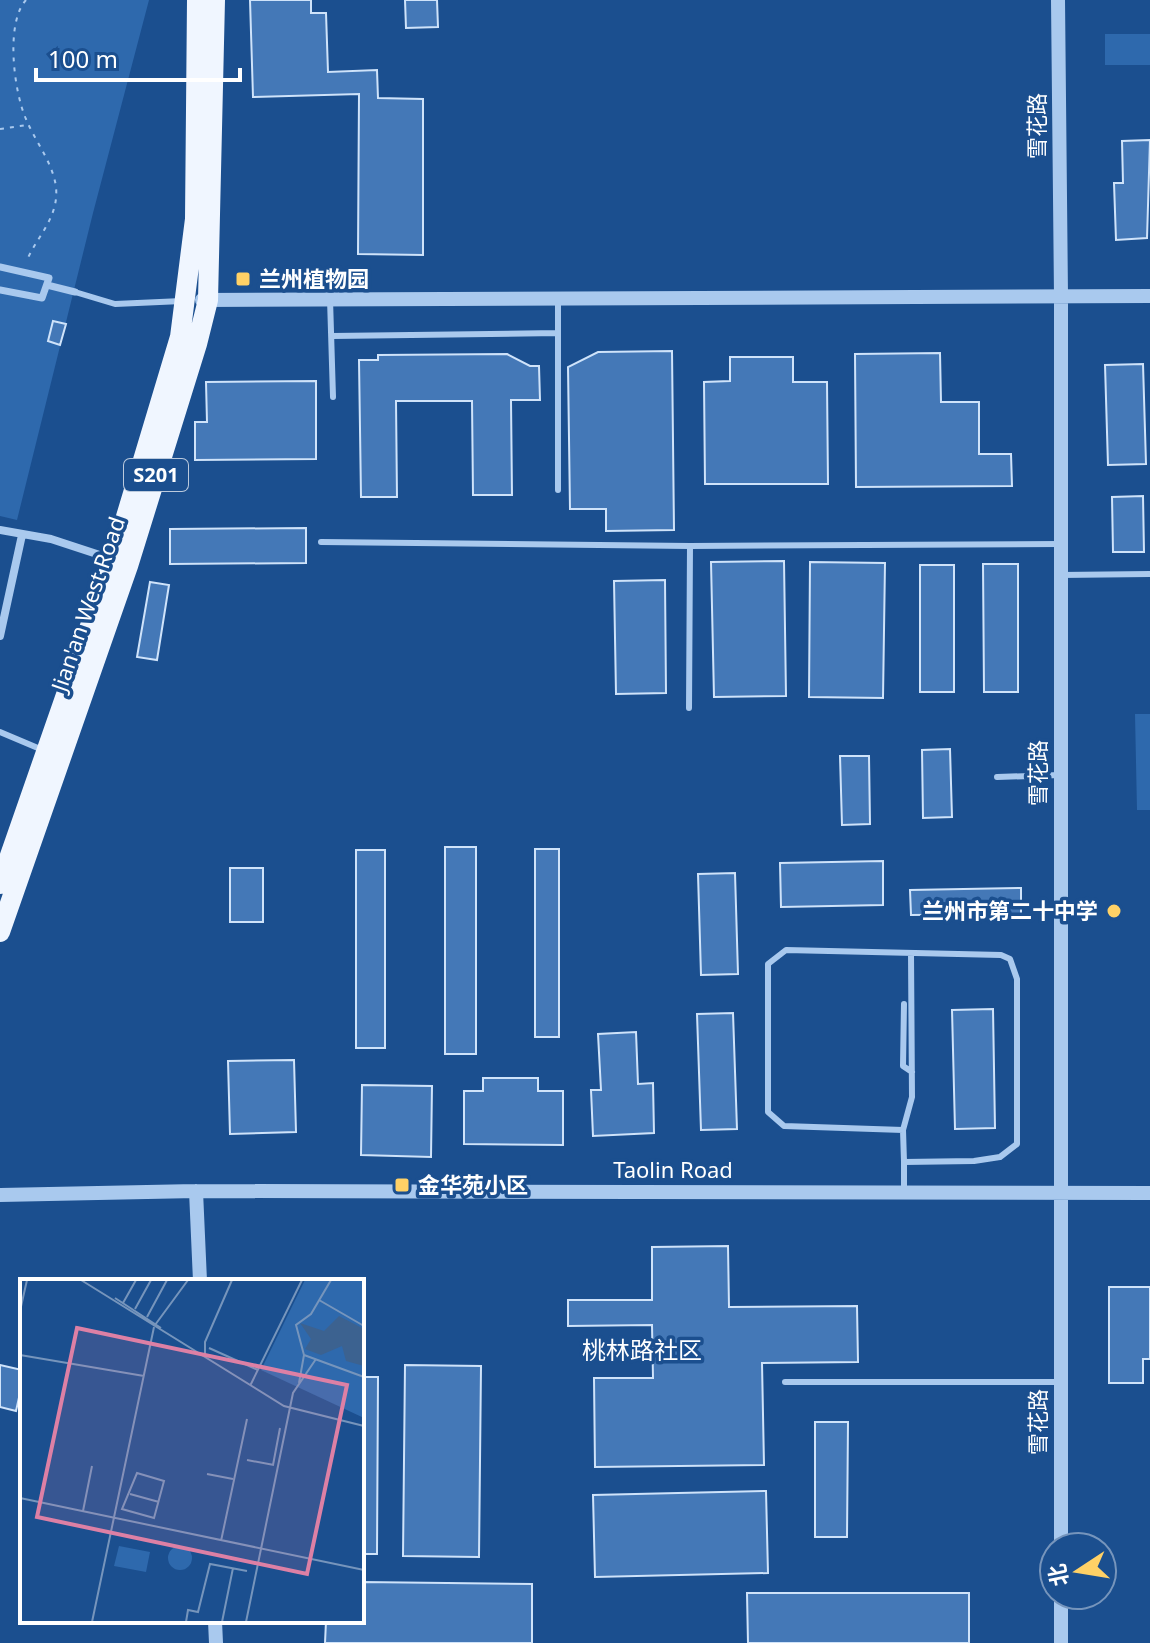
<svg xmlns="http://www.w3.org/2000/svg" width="1150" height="1643" font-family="'Noto Sans','Noto Sans SC',sans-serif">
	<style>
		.green { fill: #2e69ad }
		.building { fill: #4478b7; stroke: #cfe3fa; stroke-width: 2 }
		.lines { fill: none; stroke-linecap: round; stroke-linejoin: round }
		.path { stroke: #a9c9ee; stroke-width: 2; stroke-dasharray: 4 6; stroke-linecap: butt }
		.service { stroke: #a9c9ee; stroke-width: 6 }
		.pedestrian { stroke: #a9c9ee; stroke-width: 7 }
		.minor { stroke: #a9c9ee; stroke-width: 8 }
		.tertiary { stroke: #a9c9ee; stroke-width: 14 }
		.primary { stroke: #f0f6ff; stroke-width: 20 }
		.poi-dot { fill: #ffd166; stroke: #1b4f8f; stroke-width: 3 }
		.labels { text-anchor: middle; stroke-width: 7; stroke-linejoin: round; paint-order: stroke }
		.shield { fill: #1b4f8f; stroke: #bbcadd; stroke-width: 2 }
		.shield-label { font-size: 20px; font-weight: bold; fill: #fff }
		.street-label { font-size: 22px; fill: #fff; stroke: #1b4f8f }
		.poi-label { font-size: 22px; font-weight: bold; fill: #fff; stroke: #1b4f8f; text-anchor: start }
		.neighbourhood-label { font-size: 24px; fill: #fff; stroke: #1b4f8f }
		.inset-road { fill: none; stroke: #7695bc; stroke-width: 2 }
		.view { fill: #dd80a5; fill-opacity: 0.15; stroke: #dd80a5; stroke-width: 4 }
		.inset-edge { fill: none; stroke: #fff; stroke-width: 4 }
	</style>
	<rect width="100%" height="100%" fill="#1b4f8f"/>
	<!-- green -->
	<path class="green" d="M0,0H149L93,213L17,520L0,516Z
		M1105,34H1150V65H1105Z
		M1135,714H1150V810H1137Z"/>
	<!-- building -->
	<path class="building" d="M250,0H311V13H326L328,72L377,70L378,98L423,99V255L358,254L359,94L253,97Z
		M405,0H437L438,27L406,28Z
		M1150,140L1147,238L1116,240L1114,183H1123L1122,141Z
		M53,321L66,324L60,345L48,341Z
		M672,351L674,530L606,531V509H570L568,367L598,352Z
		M940,353L941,402H979V454H1011L1012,486L856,487L855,354Z
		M507,354L530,366H539L540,400H511L512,495H473L472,401H396L397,497H361L359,360H378V355Z
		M730,357H793V382H827L828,484H705L704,382L730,381Z
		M1143,364L1146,464L1108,465L1105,365Z
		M316,381V459L195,460V422H207L206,382Z
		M1143,496L1144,552H1113L1112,497Z
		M306,528V563L170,564V529Z
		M784,561L786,696L714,697L711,562Z
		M810,562L885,563L883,698L809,697Z
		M983,564H1018V692H984Z
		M920,565H954V692H920Z
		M665,580L666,693L616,694L614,581Z
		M150,582L169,585L157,660L137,657Z
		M950,749L952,817L923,818L922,750Z
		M840,756H869L870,824L842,825Z
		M445,847H476V1054H445Z
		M535,849H559V1037H535Z
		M356,850H385V1048H356Z
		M883,861V905L781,907L780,863Z
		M230,868H263V922H230Z
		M735,873L738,974L701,975L698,874Z
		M1021,888V914L911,915L910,890Z
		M993,1009L995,1128L955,1129L952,1010Z
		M733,1013L737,1129L701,1130L697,1014Z
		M636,1032L638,1084L653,1083L654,1133L593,1136L591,1090H601L598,1034Z
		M294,1060L296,1132L230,1134L228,1061Z
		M483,1078H538V1091H563V1145L464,1144V1091H483Z
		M362,1085L432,1086L431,1157L361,1155Z
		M728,1246L729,1307L857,1306L858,1362L762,1363L764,1465L595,1467L594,1378H653L652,1325L568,1326V1300H652V1247Z
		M1109,1287H1150V1359H1143V1383H1109Z
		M0,1365L22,1370V1384L16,1411L0,1407Z
		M405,1365L481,1366L479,1557L403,1556Z
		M362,1377H378L377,1554H362Z
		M815,1422H848L847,1537H815Z
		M766,1491L768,1573L595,1577L593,1495Z
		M362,1582L532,1584V1643H325L326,1621H362Z
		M747,1593H969V1643H748Z"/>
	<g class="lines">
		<!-- path -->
		<path class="path" d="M26,0C5,23 14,92 26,119C35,141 53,163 56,187C59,217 38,235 27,260
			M0,129L27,125"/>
		<!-- service -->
		<path class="service" d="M75,292L115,304L182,301
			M558,298V490
			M330,299L333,397
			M332,336L558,333
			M321,542L690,546L1060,544
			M1060,575L1150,574
			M689,708L690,546
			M0,732L45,751
			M997,777L1060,775
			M904,1004L903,1066L912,1072
			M903,1130L784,1126L768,1112V964L786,950L1001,955L1010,959L1017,979V1144L1000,1157L974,1161L904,1162L903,1130L912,1097L911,953
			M904,1162V1193
			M785,1382H1060"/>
		<!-- pedestrian -->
		<path class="pedestrian" d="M0,267L49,278L42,298L0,290
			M47,285L75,292"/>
		<!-- minor -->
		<path class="minor" d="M0,530L51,539L112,559
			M0,636L22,535"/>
		<!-- tertiary -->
		<path class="tertiary" d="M1058,0L1061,296V1547
			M202,300L1150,296
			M196,1191L200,1281
			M0,1195L196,1191L1150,1193
			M1061,1595V1643
			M215,1621L216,1643"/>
		<!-- primary -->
		<path class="primary" d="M0,884L113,560L180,337L195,219L197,0
			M0,932L128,566L197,344L208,300L215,0"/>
	</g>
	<!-- markers -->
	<g class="poi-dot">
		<rect x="235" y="271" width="16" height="16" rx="4"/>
		<circle cx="1114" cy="911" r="8"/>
		<rect x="394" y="1177" width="16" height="16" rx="4"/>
	</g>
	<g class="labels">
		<!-- shield labels -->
		<rect class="shield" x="124" y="459" width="64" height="32" rx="6"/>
		<g class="shield-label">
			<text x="156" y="482">S201</text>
		</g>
		<!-- street labels -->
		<g class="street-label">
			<text transform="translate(1037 126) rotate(-90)" y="8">雪花路</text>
			<text transform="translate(88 604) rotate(-71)" y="8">Jian'an West Road</text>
			<text transform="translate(1038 773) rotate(-90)" y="8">雪花路</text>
			<text x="673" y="1178">Taolin Road</text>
			<text transform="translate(1038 1422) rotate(-90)" y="8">雪花路</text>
		</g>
		<!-- poi labels -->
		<g class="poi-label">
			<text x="259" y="287">兰州植物园</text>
			<text x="1098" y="919" text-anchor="end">兰州市第二十中学</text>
			<text x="418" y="1193">金华苑小区</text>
		</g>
		<!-- neighbourhood labels -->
		<g class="neighbourhood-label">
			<text x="642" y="1359">桃林路社区</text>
		</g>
	</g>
	<!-- overview -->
	<g transform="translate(20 1279)">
		<rect width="344" height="344" fill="#1b4f8f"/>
		<path d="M285,1H344V139L241,91ZM99,267L130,273L126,293L94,287ZM148 279a12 12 0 1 1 24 0a12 12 0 1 1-24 0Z" fill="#2e69ad"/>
		<path d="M319,37L344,50V87L326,82L322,67L301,76L285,70L291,60L280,44L304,52Z" fill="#3c6290"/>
		<path class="inset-road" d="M61,1L264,127L344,147M95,19L141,49M299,21L344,47M103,24L116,1M115,30L131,1M0,32L7,1M127,38L147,1M135,46L168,1M189,69L238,91M0,76L124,97M284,76L344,98M185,77V63L212,1M279,104L284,76L276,46L291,35L311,1M230,107L282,1M227,181L254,186M253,186L260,149M117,194L144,202L134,239L102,230ZM187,195L213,200M110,215L139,223M0,219L344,291M63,232L72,187M201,262L227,140M72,343L134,48M166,343L168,331L178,333L190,285L227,292M202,343L213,289M226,343L273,114L296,80"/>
		<path class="view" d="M57,49L327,106L287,295L17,238Z"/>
		<rect width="344" height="344" class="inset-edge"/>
	</g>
	<!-- north arrow -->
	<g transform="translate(1078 1571) rotate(258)"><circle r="38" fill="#1b4f8f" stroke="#7695bc" stroke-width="2"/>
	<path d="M0-6L14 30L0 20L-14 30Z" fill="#ffd166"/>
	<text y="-12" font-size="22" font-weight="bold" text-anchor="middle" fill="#ffffff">北</text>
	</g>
	<!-- scale -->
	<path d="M36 68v12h204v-12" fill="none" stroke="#ffffff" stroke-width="4"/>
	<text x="48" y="68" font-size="24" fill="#ffffff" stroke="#1b4f8f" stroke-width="6" paint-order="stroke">100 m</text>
</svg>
